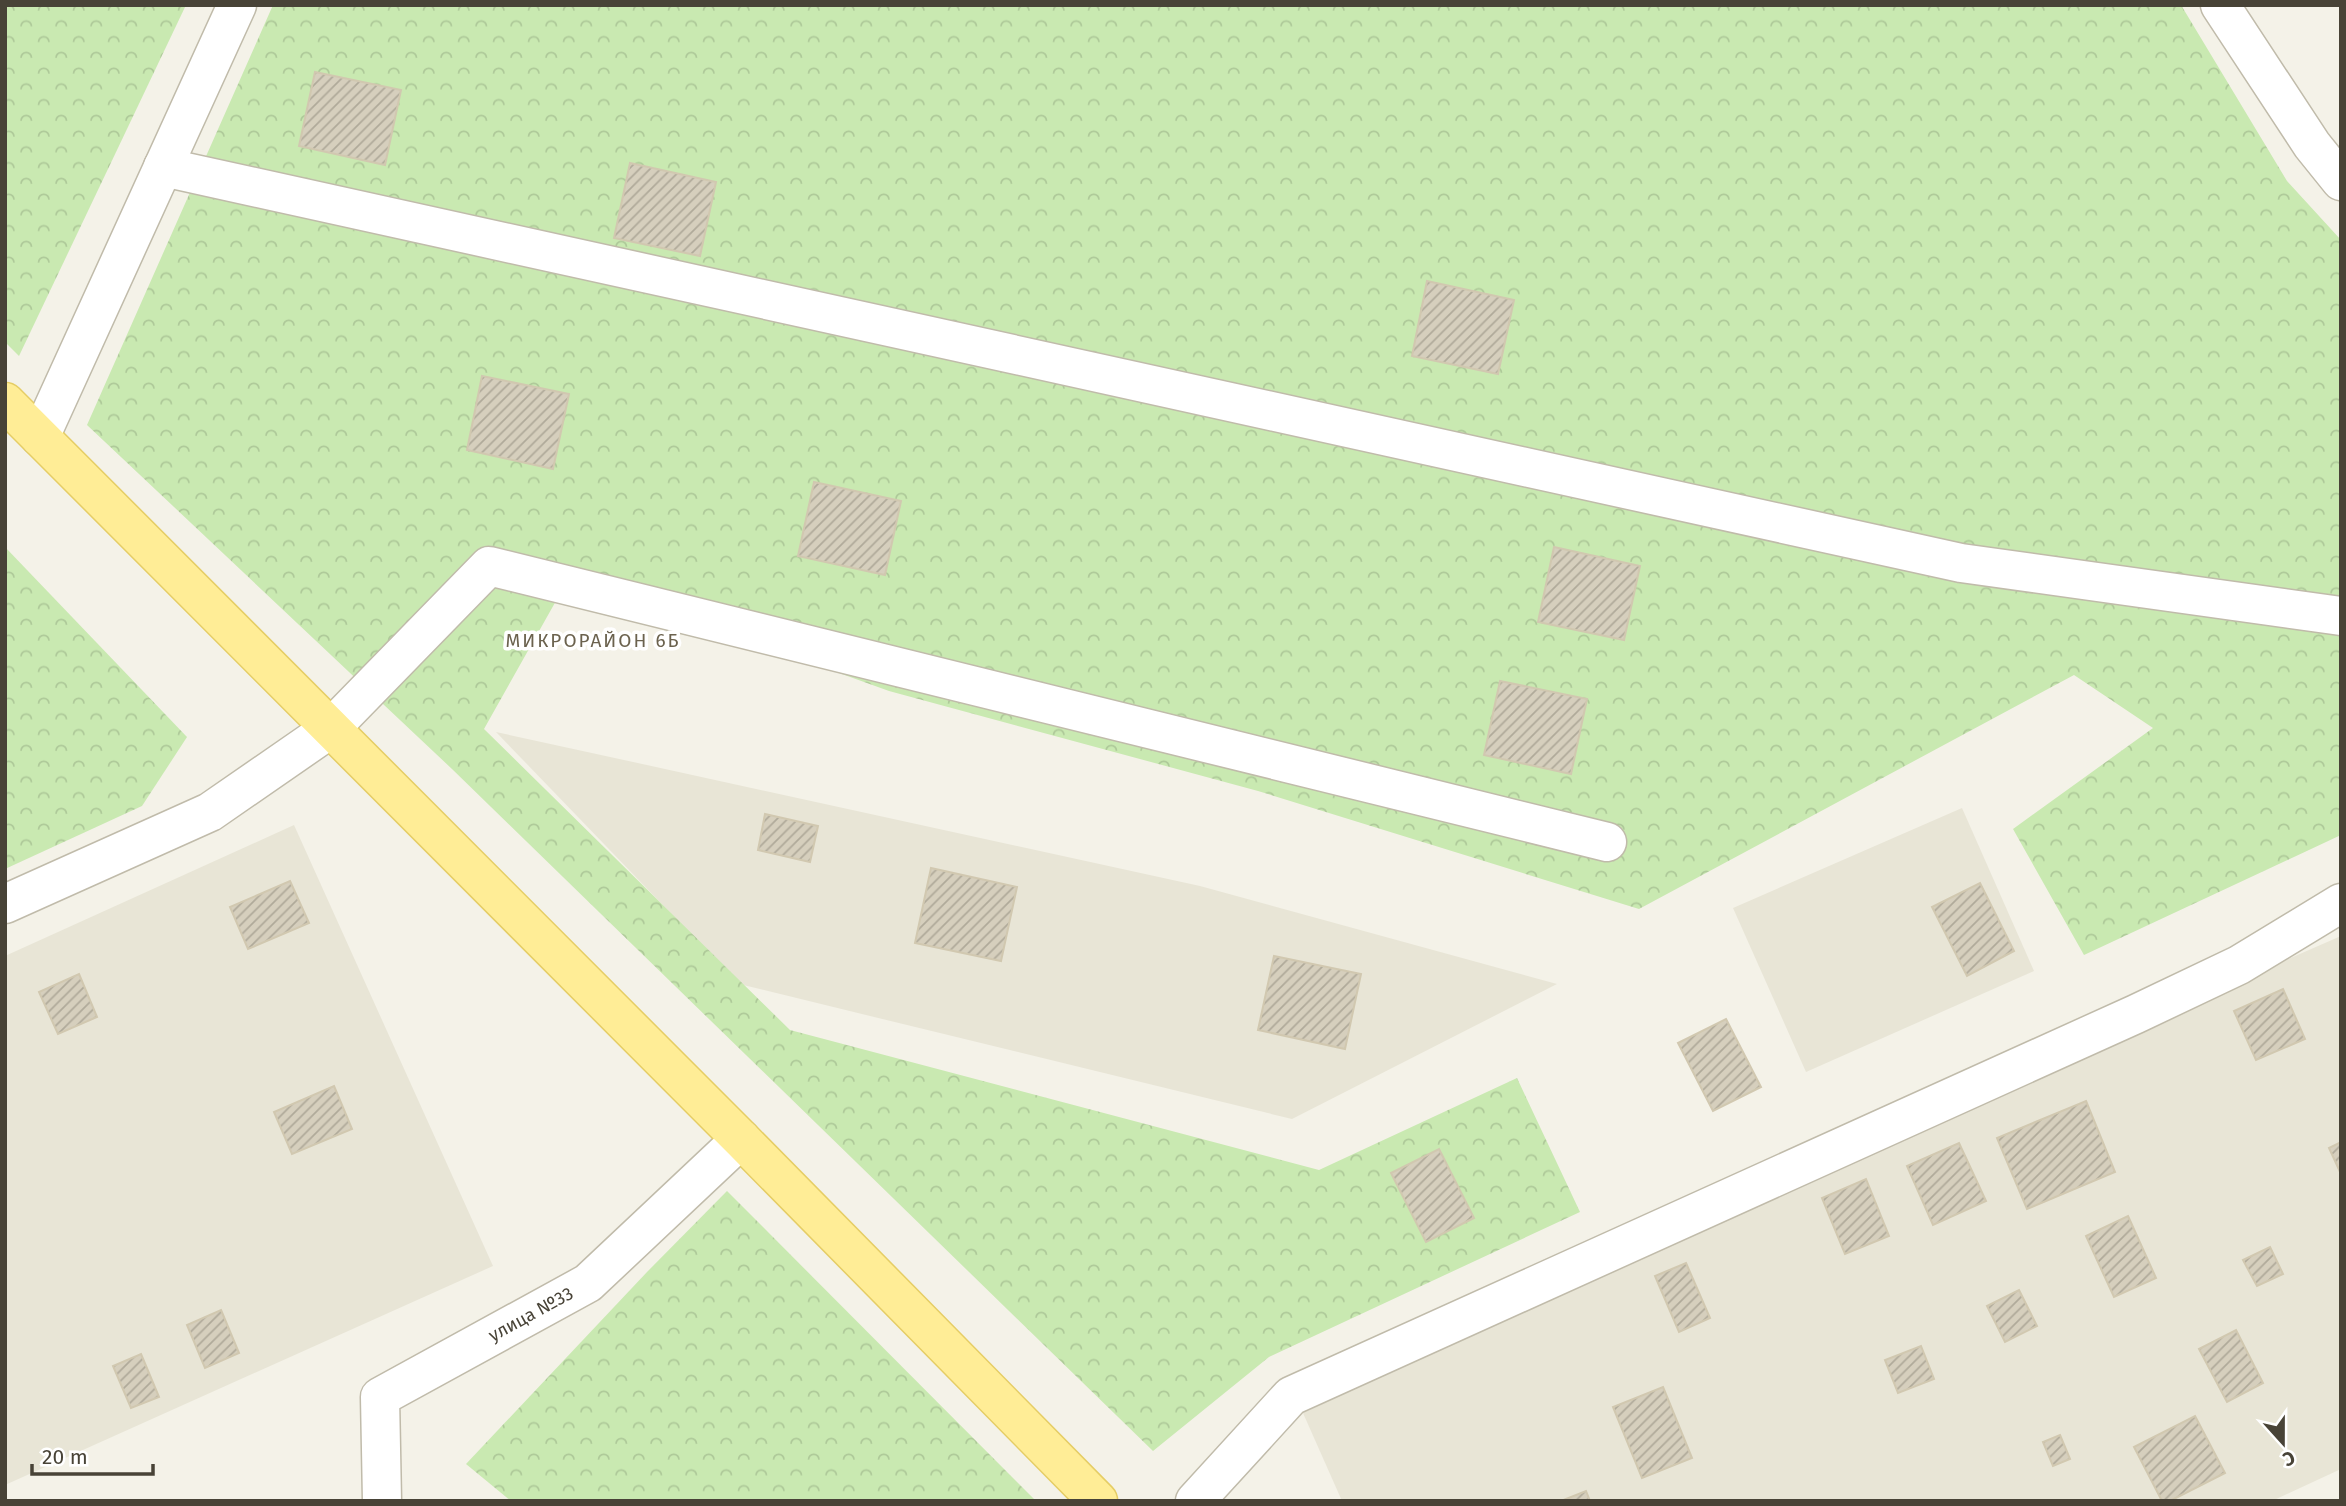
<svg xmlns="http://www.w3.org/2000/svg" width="2346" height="1506" viewBox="0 0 2346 1506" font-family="'Fira Sans',sans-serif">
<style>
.residential{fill:#e8e5d6}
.forest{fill:url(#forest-crowns)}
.building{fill:url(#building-hatch);stroke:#d1c8b0;stroke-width:2}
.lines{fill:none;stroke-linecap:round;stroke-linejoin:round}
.minor-casing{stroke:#c0bbaa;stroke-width:41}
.major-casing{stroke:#e5cd65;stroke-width:41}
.minor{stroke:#fff;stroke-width:38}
.major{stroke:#ffed96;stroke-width:38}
.labels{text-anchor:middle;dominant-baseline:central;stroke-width:7;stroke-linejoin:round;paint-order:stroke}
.street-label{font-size:18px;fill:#484337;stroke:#fff}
.neighbourhood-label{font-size:19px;letter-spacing:2px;fill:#6b624e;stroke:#fff}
</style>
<defs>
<pattern id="forest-crowns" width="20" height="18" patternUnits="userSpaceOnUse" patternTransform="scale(1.75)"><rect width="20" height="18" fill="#c9e9b1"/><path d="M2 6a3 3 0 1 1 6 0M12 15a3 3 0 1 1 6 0" fill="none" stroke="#aec999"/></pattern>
<pattern id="building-hatch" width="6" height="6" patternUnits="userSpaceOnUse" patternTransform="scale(1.75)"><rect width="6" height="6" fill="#d6cfbd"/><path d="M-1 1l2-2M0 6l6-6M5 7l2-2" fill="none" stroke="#b0aa9a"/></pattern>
</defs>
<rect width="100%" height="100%" fill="#f4f2e8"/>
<g class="residential">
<path d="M496,732l704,154 357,98 -265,135 -553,-135z"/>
<path d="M1962,808l72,163 -228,101 -73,-164z"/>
<path d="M294,825l199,441 -488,219v-529z"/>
<path d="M2341,936v533l-69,32h-930l-39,-88 481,-226 339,-156z"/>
</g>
<g class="forest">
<path d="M5,5h181l-167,351 -14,-14z"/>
<path d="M273,5h1908l106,176 54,59v595l-257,120 -71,-126 140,-101 -79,-53 -435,234 -381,-118 -369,-100 -319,-115 -86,153 306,301 529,140 198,-92 63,134 -311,145 -116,94 -701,-682 -365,-344z"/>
<path d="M5,547l182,190 -45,69 -137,63z"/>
<path d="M727,1191l309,310h-525l-45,-37 181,-192z"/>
</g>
<g class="building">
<path d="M315,72l86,18 -16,75 -86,-19z"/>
<path d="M630,163l86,19 -16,74 -86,-18z"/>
<path d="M1427,281l87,19 -16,74 -86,-18z"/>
<path d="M482,376l87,18 -16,75 -86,-19z"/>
<path d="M814,482l87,19 -16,74 -87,-19z"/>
<path d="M1554,547l86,19 -16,74 -86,-18z"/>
<path d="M1500,681l87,18 -16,75 -87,-19z"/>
<path d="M765,814l53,12 -8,36 -52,-12z"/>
<path d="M931,868l86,19 -16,74 -86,-18z"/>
<path d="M290,881l19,42 -61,26 -18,-42z"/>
<path d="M1980,883l34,68 -47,25 -35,-69z"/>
<path d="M1274,956l87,18 -16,75 -87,-19z"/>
<path d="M79,974l18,43 -39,17 -19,-42z"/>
<path d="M2283,989l22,50 -49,21 -22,-49z"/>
<path d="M1726,1019l35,68 -48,24 -35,-68z"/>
<path d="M334,1086l18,43 -60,25 -18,-42z"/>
<path d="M2086,1101l29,71 -88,37 -30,-71z"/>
<path d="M2341,1142v32l-12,-26z"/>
<path d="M1959,1143l27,58 -53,24 -26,-59z"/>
<path d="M1439,1149l35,69 -48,24 -35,-69z"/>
<path d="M1866,1179l23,57 -44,18 -23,-56z"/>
<path d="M2128,1216l28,62 -42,19 -28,-61z"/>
<path d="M2270,1247l13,27 -26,12 -14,-26z"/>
<path d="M1686,1263l24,55 -31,14 -24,-56z"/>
<path d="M2019,1290l18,36 -32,16 -18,-36z"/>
<path d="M221,1310l18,43 -34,15 -18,-43z"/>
<path d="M2236,1330l27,53 -36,19 -28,-53z"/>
<path d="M1921,1346l13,33 -36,14 -13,-33z"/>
<path d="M141,1354l18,43 -28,11 -18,-42z"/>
<path d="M1663,1387l29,71 -50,20 -29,-71z"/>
<path d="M2195,1416l30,57 -55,28h-8l-28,-54z"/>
<path d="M2060,1435l10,24 -17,7 -10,-24z"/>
<path d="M1586,1491l4,10h-29z"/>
</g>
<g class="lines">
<defs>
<g id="minor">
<path d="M2220,5l92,140 29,36"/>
<path d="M163,167l1798,396 380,53"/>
<path d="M40,437l197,-432"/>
<path d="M5,904l205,-92 120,-83 159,-163 1118,276"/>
<path id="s1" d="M382,1501l-2,-104 208,-114 153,-144"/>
<path d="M1195,1501l96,-105 845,-382 103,-49 102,-62"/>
</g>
<path id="major" d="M5,402l736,737 357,362"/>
</defs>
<use href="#minor" class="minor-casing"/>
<use href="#major" class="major-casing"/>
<use href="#minor" class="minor"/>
<use href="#major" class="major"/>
</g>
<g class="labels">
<g class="street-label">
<text stroke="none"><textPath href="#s1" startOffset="276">улица №33</textPath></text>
</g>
<g class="neighbourhood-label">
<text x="593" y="640">МИКРОРАЙОН 6Б</text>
</g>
</g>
<rect width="2346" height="1506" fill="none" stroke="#484337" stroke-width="14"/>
<g transform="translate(2283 1443) rotate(159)" stroke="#ffffff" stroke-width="5" paint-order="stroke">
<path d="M0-5L12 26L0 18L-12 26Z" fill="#484337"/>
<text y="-10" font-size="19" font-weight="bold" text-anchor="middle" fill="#484337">С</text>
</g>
<path d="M32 1464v10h121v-10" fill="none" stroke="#484337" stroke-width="3.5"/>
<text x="42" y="1464" font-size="21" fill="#484337" stroke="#ffffff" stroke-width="5" paint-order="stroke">20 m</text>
</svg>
